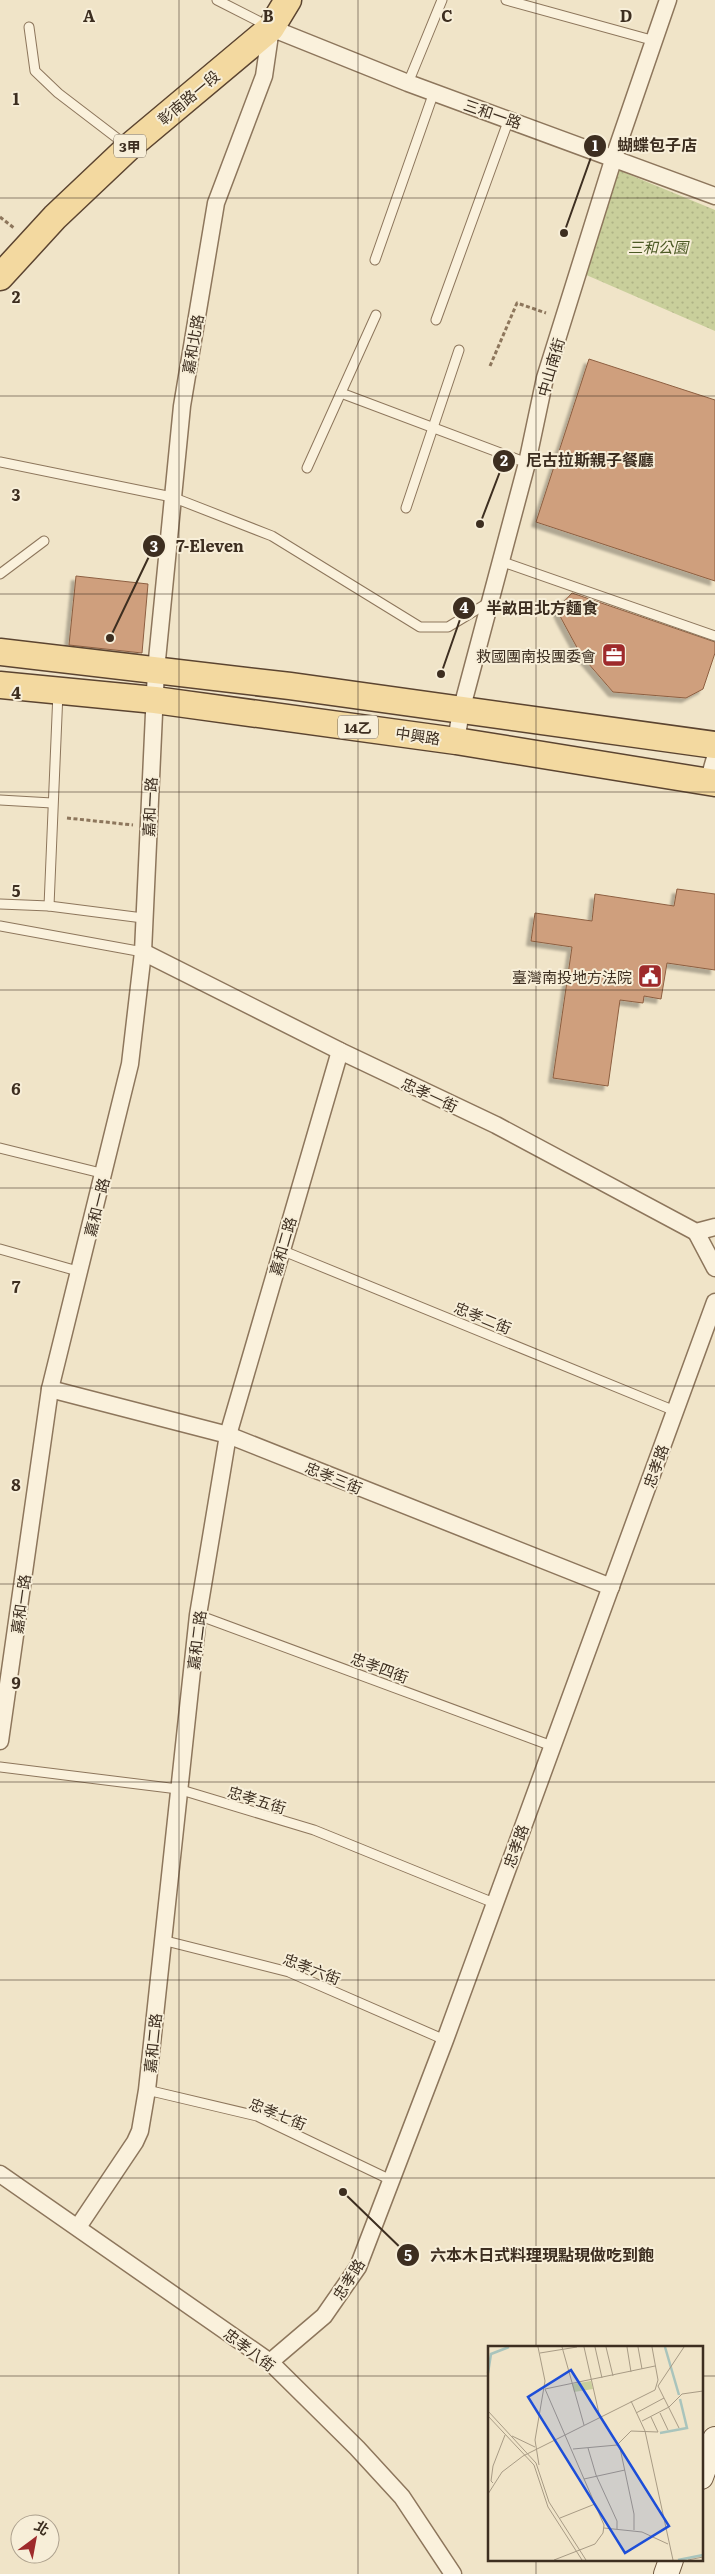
<svg xmlns="http://www.w3.org/2000/svg" width="715" height="2574" viewBox="0 0 715 2574" font-family="Literata,'Noto Sans TC',serif">
<style>
.grass{fill:url(#grass-dots)}
.building{fill:#cf9f7d;stroke:#8d5f41;filter:url(#shadow)}
.lines{fill:none;stroke-linecap:round;stroke-linejoin:round}
.lane-casing{stroke:#8d765c;stroke-width:11}
.street-casing{stroke:#8d765c;stroke-width:19}
.secondary-casing{stroke:#6f573f;stroke-width:26}
.primary-casing{stroke:#5b4430;stroke-width:29}
.path{stroke:#8d765c;stroke-width:3;stroke-dasharray:4 2.5;stroke-linecap:butt}
.lane{stroke:#faf1dc;stroke-width:9}
.street{stroke:#faf1dc;stroke-width:16}
.secondary{stroke:#faf1dc;stroke-width:24}
.primary{stroke:#f3d9a0;stroke-width:26}
.grid{fill:none;stroke:#3d2e20;stroke-width:1;stroke-opacity:0.55}
.labels{text-anchor:middle;dominant-baseline:central;stroke-width:4;stroke-linejoin:round;paint-order:stroke}
.shield{fill:#f7eed8;stroke:#756857;stroke-width:1}
.shield-label{font-size:14px;font-weight:bold;fill:#3d2e20}
.street-label{font-size:15px;fill:#3d2e20;stroke:#f7eed8}
.park-label{font-size:15px;font-style:italic;fill:#4d5a26;stroke:#f7eed8}
.poi-label{font-size:15px;fill:#3d2e20;stroke:#f7eed8;text-anchor:end}
.inset-river{fill:none;stroke:#a9c4bc;stroke-width:2.5}
.inset-road{fill:none;stroke:#a89b85;stroke-width:1}
.view{fill:#1d4ed8;fill-opacity:0.15;stroke:#1d4ed8;stroke-width:2.5}
.inset-edge{fill:none;stroke:#3d2e20;stroke-width:2.5}
.grid-label{font-size:16px;text-anchor:middle;font-weight:bold;fill:#3d2e20;stroke:#f7eed8;stroke-width:4;stroke-linejoin:round;paint-order:stroke}
.leader{fill:none;stroke:#3d2e20;stroke-width:2}
.callout-dot{fill:#3d2e20;stroke:#f7eed8;stroke-width:2}
.mark-label{font-size:15px;text-anchor:middle;font-weight:bold;fill:#fff}
.callout-label{font-size:16px;text-anchor:middle;font-weight:bold;fill:#3d2e20;stroke:#f7eed8;stroke-width:4;stroke-linejoin:round;paint-order:stroke}
</style>
<defs>
<pattern id="grass-dots" width="8" height="8" patternUnits="userSpaceOnUse" patternTransform="scale(1.25)"><rect width="8" height="8" fill="#c9cf9b"/><path d="M2 2h.1M6 6h.1" fill="none" stroke="#aeb285" stroke-width="1.8" stroke-linecap="round"/></pattern>
<filter id="shadow"><feDropShadow dx="-4.5" dy="4.5" stdDeviation="1" flood-color="#0004"/></filter>
</defs>
<rect width="100%" height="100%" fill="#f0e4c8"/>
<path class="grass" d="M618,170l97,40v121l-131,-57z"/>
<g class="building">
<path d="M589,359l126,41v181l-179,-59z"/>
<path d="M76,576l72,8 -6,69 -73,-8z"/>
<path d="M572,593l143,49v11l-12,36 -17,9 -73,-6 -32,-37 -20,-37 -4,-9z"/>
<path d="M677,889l38,5v76l-48,-7 -6,36 -17,-3 -1,7 -23,-3 -12,86 -55,-8 19,-131 -41,-6 4,-28 57,8 3,-27 79,12z"/>
</g>
<g class="lines">
<defs>
<g id="lane">
<path d="M217,0l51,26"/>
<path d="M506,0l149,41"/>
<path d="M29,27l6,44 23,22 68,52"/>
<path d="M408,83l34,-83"/>
<path d="M375,260l59,-168"/>
<path d="M436,320l73,-201"/>
<path d="M341,393l186,70"/>
<path d="M0,462l172,35 100,39 148,91h28l43,-26"/>
<path d="M307,468l69,-153"/>
<path d="M406,508l53,-158"/>
<path d="M500,561l215,75"/>
<path d="M0,574l44,-33"/>
<path d="M0,800l52,3"/>
<path d="M0,904l49,2 94,12"/>
<path d="M49,906l9,-214"/>
<path d="M0,926l143,26"/>
<path d="M0,1148l105,26"/>
<path d="M0,1249l81,23"/>
<path d="M281,1250l394,161"/>
<path d="M198,1615l354,131"/>
<path d="M0,1767l178,22 136,41 180,73"/>
<path d="M162,1940l127,32 156,68"/>
<path d="M147,2090l110,26 136,65"/>
</g>
<g id="street">
<path d="M456,741l5,-30 66,-248 18,-85 69,-221 54,-157"/>
<path d="M708,782l7,-24"/>
<path d="M143,952l197,99 156,74 200,107 19,-5"/>
<path d="M696,1232l19,36"/>
<path d="M50,1389l178,46 383,152"/>
<path d="M0,1741l50,-352 80,-325 13,-112 13,-282 26,-264 34,-203 48,-127 7,-48 137,55 307,113"/>
<path d="M0,2174l270,188 87,86 45,49 51,77"/>
<path d="M78,2227l57,-85 5,-11 7,-41 51,-475 30,-180 112,-384"/>
<path d="M270,2362l54,-46 34,-49 87,-227 270,-738"/>
</g>
<g id="secondary">
<path d="M701,2477l14,-38"/>
<path d="M666,2574l5,-14"/>
</g>
<g id="primary">
<path d="M0,277l55,-60 74,-70 142,-119 17,-28"/>
<path d="M0,652l290,34 425,59"/>
<path d="M0,685l155,15 301,41 259,42"/>
</g>
</defs>
<use href="#lane" class="lane-casing"/>
<use href="#street" class="street-casing"/>
<use href="#secondary" class="secondary-casing"/>
<use href="#primary" class="primary-casing"/>
<g class="path">
<path d="M0,217l14,11"/>
<path d="M490,366l27,-63 29,10"/>
<path d="M67,818l66,7"/>
</g>
<use href="#lane" class="lane"/>
<use href="#street" class="street"/>
<use href="#secondary" class="secondary"/>
<use href="#primary" class="primary"/>
</g>
<path class="grid" d="M179,0v2574M358,0v2574M536,0v2348M0,198h715M0,396h715M0,594h715M0,792h715M0,990h715M0,1188h715M0,1386h715M0,1584h715M0,1782h715M0,1980h715M0,2178h715M0,2376h489M701,2376h14M536,2560v14"/>
<defs>
<symbol id="office-square" viewBox="-11 -11 22 22"><rect x="-9" y="-9" width="18" height="18" rx="4" fill="#9e2a2b" stroke="#f7eed8"/><path d="M-6-3h4V-5.5h4V-3h4V5H-6ZM-1-4.5V-3h2v-1.5ZM-6 0V1H6V0Z" fill="#fff"/></symbol>
<symbol id="civic-square" viewBox="-11 -11 22 22"><rect x="-9" y="-9" width="18" height="18" rx="4" fill="#9e2a2b" stroke="#f7eed8"/><path d="M-.6-6.5H3V-4.5H.6V-3L4-1V1h2V6H-6V1h2V-1L-.6-3ZM-1.2 2.5V6h2.4V2.5Z" fill="#fff"/></symbol>
</defs>
<g fill-rule="evenodd">
<use href="#office-square" x="600" y="641" width="28" height="28"/>
<use href="#civic-square" x="636" y="962" width="28" height="28"/>
</g>
<g class="labels">
<g class="shield">
<rect x="114" y="134.5" width="32" height="23" rx="4"/>
<rect x="338" y="715.5" width="40" height="23" rx="4"/>
</g>
<g class="shield-label">
<text x="130" y="146">3甲</text>
<text x="358" y="727">14乙</text>
</g>
<g class="street-label">
<text transform="translate(188 97) rotate(-40)">彰南路一段</text>
<text transform="translate(493 113) rotate(19)">三和一路</text>
<text transform="translate(192 344) rotate(-80)">嘉和北路</text>
<text transform="translate(550 367) rotate(-74)">中山南街</text>
<text transform="translate(418 735) rotate(8)">中興路</text>
<text transform="translate(149 807) rotate(-87)">嘉和一路</text>
<text transform="translate(430 1094) rotate(25)">忠孝一街</text>
<text transform="translate(96 1207) rotate(-76)">嘉和一路</text>
<text transform="translate(282 1246) rotate(-74)">嘉和二路</text>
<text transform="translate(483 1317) rotate(22)">忠孝二街</text>
<text transform="translate(655 1466) rotate(-70)">忠孝路</text>
<text transform="translate(334 1477) rotate(22)">忠孝三街</text>
<text transform="translate(20 1604) rotate(-82)">嘉和一路</text>
<text transform="translate(196 1640) rotate(-83)">嘉和二路</text>
<text transform="translate(380 1667) rotate(20)">忠孝四街</text>
<text transform="translate(257 1799) rotate(17)">忠孝五街</text>
<text transform="translate(515 1846) rotate(-70)">忠孝路</text>
<text transform="translate(312 1968) rotate(21)">忠孝六街</text>
<text transform="translate(152 2043) rotate(-84)">嘉和二路</text>
<text transform="translate(278 2113) rotate(22)">忠孝七街</text>
<text transform="translate(348 2279) rotate(-58)">忠孝路</text>
<text transform="translate(250 2349) rotate(37)">忠孝八街</text>
</g>
<g class="park-label">
<text x="658" y="246">三和公園</text>
</g>
<g class="poi-label">
<text x="596" y="655">救國團南投團委會</text>
<text x="632" y="976">臺灣南投地方法院</text>
</g>
</g>
<g transform="translate(488 2346)">
<rect width="215" height="215" fill="#f0e4c8"/>
<path d="M103,35l2,8 -19,3 -2,-8z" fill="#c9cf9b"/>
<path class="inset-river" d="M177,1l14,48M0,27l3,-19 18,-7M172,87l27,-5 -7,-29M190,214l25,-5"/>
<path class="inset-road" d="M50,1l7,34 -10,59 4,25M74,1l22,78M96,1l16,71M107,1l7,31M118,1l7,29M139,1l4,25M150,1l4,22M52,7l37,-6M143,55l14,30 28,129M0,65l48,52 13,39 37,58M148,67l28,-15M172,67l8,17M0,70l46,49 14,42 34,53M154,75l27,-14 13,-13 21,-3M191,82l-21,-42 26,-39M24,90l23,11M129,99l3,3 14,66v16M100,102l8,27 21,46v8M85,103l44,-4 14,-14 27,1 -7,-15M96,133l41,-9M5,137l-2,-2 2,-15 12,-31M0,148l14,-22 21,-16 132,-66 3,-10 -6,-33M72,172l35,-14M116,182l38,4 26,12M66,214l41,-16 8,-11 1,-8 -59,-136 110,-23M200,214l15,-3"/>
<path class="view" d="M83,24l98,156 -44,27 -97,-156z"/>
<rect width="215" height="215" class="inset-edge"/>
</g>
<g class="grid-label">
<text x="89" y="22">A</text>
<text x="268" y="22">B</text>
<text x="447" y="22">C</text>
<text x="626" y="22">D</text>
<text x="16" y="105">1</text>
<text x="16" y="303">2</text>
<text x="16" y="501">3</text>
<text x="16" y="699">4</text>
<text x="16" y="897">5</text>
<text x="16" y="1095">6</text>
<text x="16" y="1293">7</text>
<text x="16" y="1491">8</text>
<text x="16" y="1689">9</text>
</g>
<path class="leader" d="M564 233L595 146M480 524L504 461M110 638L154 546M441 674L464 608M343 2192L408 2255"/>
<g class="callout-dot">
<circle cx="564" cy="233" r="5"/>
<circle cx="480" cy="524" r="5"/>
<circle cx="110" cy="638" r="5"/>
<circle cx="441" cy="674" r="5"/>
<circle cx="343" cy="2192" r="5"/>
<circle cx="595" cy="146" r="12"/>
<circle cx="504" cy="461" r="12"/>
<circle cx="154" cy="546" r="12"/>
<circle cx="464" cy="608" r="12"/>
<circle cx="408" cy="2255" r="12"/>
</g>
<g class="mark-label">
<text x="595" y="151">1</text>
<text x="504" y="466">2</text>
<text x="154" y="552">3</text>
<text x="464" y="613">4</text>
<text x="408" y="2261">5</text>
</g>
<g class="callout-label">
<text x="657" y="151">蝴蝶包子店</text>
<text x="590" y="466">尼古拉斯親子餐廳</text>
<text x="210" y="552">7-Eleven</text>
<text x="542" y="614">半畝田北方麵食</text>
<text x="542" y="2261">六本木日式料理現點現做吃到飽</text>
</g>
<g transform="translate(35 2539) rotate(32)"><circle r="24" fill="#f7eed8" stroke="#ada18e"/>
<path d="M0-4L9 19L0 12L-9 19Z" fill="#9e2a2b"/>
<text y="-8" font-size="14" font-weight="bold" text-anchor="middle" fill="#3d2e20">北</text>
</g>
</svg>
